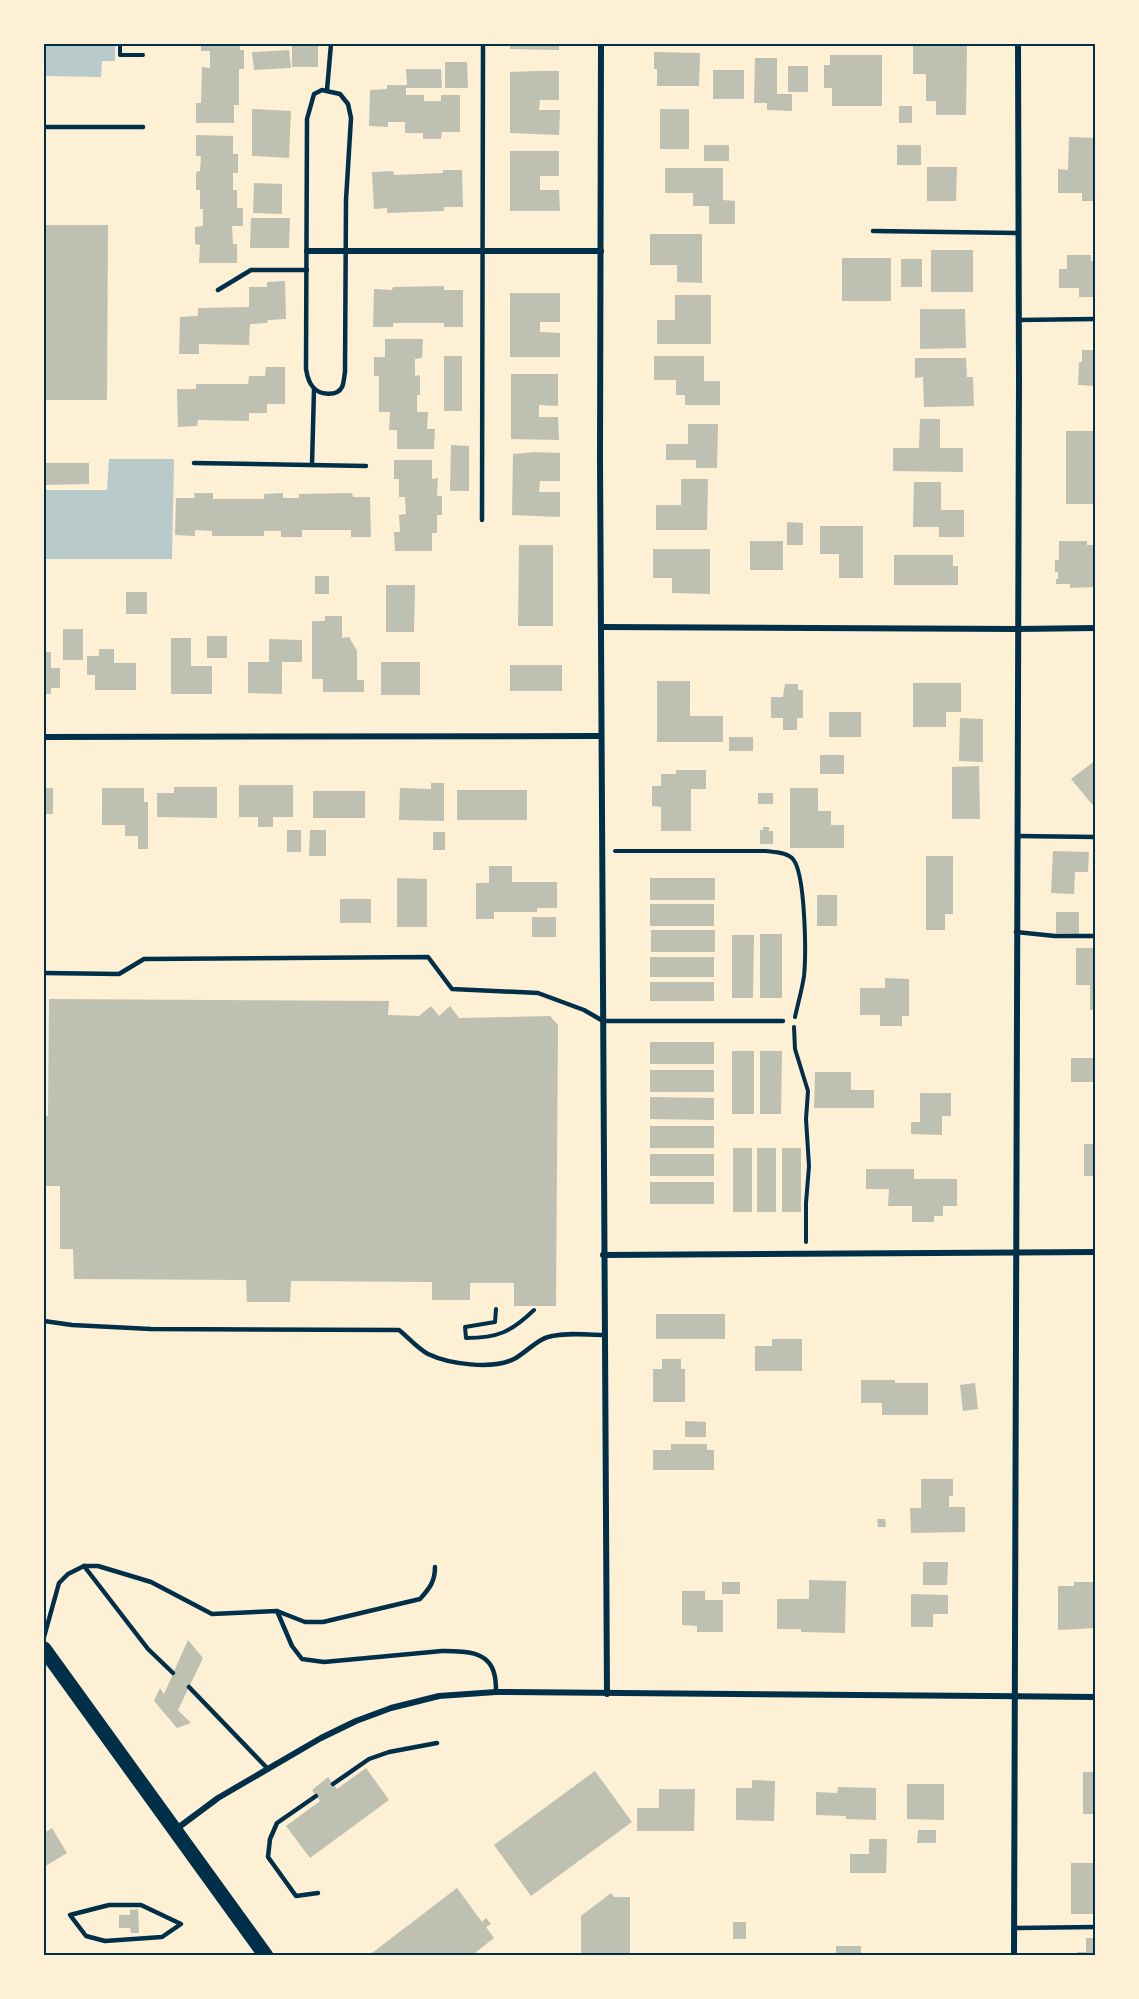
<svg xmlns="http://www.w3.org/2000/svg" width="1139" height="1999" viewBox="0 0 1139 1999" font-family="Ubuntu,sans-serif">
<style>
.green{fill:#b9caca}
.building{fill:#bec0b2}
.lines{fill:none;stroke-linecap:round;stroke-linejoin:round}
.path{stroke:#003049;stroke-width:4}
.service{stroke:#003049;stroke-width:4.5}
.minor{stroke:#003049;stroke-width:6}
.trunk{stroke:#003049;stroke-width:15}
.neatline{fill:none;stroke:#003049;stroke-width:2}
</style>
<rect width="100%" height="100%" fill="#fdf0d5"/>
<g class="green">
<path d="M44,44h71v17h-13l-1,16 -57,-1z"/>
<path d="M109,459h65l-2,100h-128v-69h63z"/>
</g>
<g class="building">
<path d="M201,44h39v6h4v19h-5v36h-5v18h-38v-20h5l1,-36 8,1v-17h-9z"/>
<rect x="292" y="44" width="26" height="23"/>
<path d="M510,44h49v6l-49,-1z"/>
<path d="M913,44h54l-1,71h-30v-14h-10v-27h-13z"/>
<path d="M289,50l2,18 -37,2 -2,-18z"/>
<path d="M654,52l46,1 -1,33h-42v-17h-3z"/>
<path d="M830,55h52v51h-50v-18h-8v-23h6z"/>
<path d="M755,58h22v36h15v17l-25,-1v-7h-13z"/>
<path d="M445,62h22l1,26h-23z"/>
<rect x="788" y="66" width="20" height="26"/>
<path d="M406,69h35l1,19h-36v7h18v6h17v-6h19v37h-18l-1,7h-18v-6h-18v-11h-17v5l-19,-1 1,-36 17,-1v-4h20z"/>
<rect x="713" y="70" width="31" height="29"/>
<path d="M537,71h22v29h-19l-1,10h21l-1,25 -49,-2v-61z"/>
<rect x="899" y="106" width="13" height="17"/>
<path d="M252,109l39,2 -2,47 -37,-2z"/>
<rect x="660" y="109" width="29" height="40"/>
<path d="M196,135l37,1v18h5v19h-5v17h4v18h6v18h-11l1,18h4v19h-38l1,-18 -5,-1v-17l8,-1v-17h-3v-19h-4v-18l4,-1 1,-15h-5z"/>
<path d="M1069,137l27,1v63h-14v-8h-24v-24l10,1z"/>
<rect x="704" y="145" width="25" height="16"/>
<rect x="897" y="145" width="24" height="20"/>
<path d="M510,151h49v25h-19v14h19l1,21h-50z"/>
<path d="M927,167h30l-1,34h-29z"/>
<path d="M665,168h58v32l12,1v23h-26v-18h-16v-13h-28z"/>
<path d="M443,170h19l1,37h-19v4l-57,2v-5l-13,1 -2,-37 21,-1 1,4 49,-2z"/>
<path d="M254,183l28,1v30l-29,-1z"/>
<path d="M251,218h39l-1,30h-39z"/>
<path d="M44,225h64l-1,175h-63z"/>
<path d="M650,234h52v49l-25,-1v-17h-27z"/>
<rect x="931" y="250" width="42" height="42"/>
<path d="M1067,255h24v6h5v36h-17v-9h-20v-19h8z"/>
<rect x="842" y="258" width="49" height="43"/>
<rect x="901" y="259" width="21" height="28"/>
<path d="M285,281l1,38 -18,1 -1,3 -17,1 -1,21 -50,-1v10h-20l1,-37 18,-1v-8l51,-1v-20h18v-5z"/>
<path d="M444,286v4h19v37h-19v-4h-51v4h-20l1,-38 18,1 1,-3z"/>
<path d="M510,293h50v29h-20v10l20,1v24h-50z"/>
<path d="M675,295h36v49h-54v-24h18z"/>
<path d="M920,309h45l1,39 -46,1z"/>
<path d="M385,339h38l-1,19 -7,1v17l5,-1v20h-3v17h11l-1,17h8l-1,20h-37v-19h-8l1,-18h-11v-36h-5v-19h11z"/>
<path d="M1082,350h14v36l-18,-1 1,-23h3z"/>
<rect x="444" y="356" width="18" height="55"/>
<path d="M654,356h50v25h16v24h-35v-10h-9v-15h-22z"/>
<path d="M915,358h51l1,19h6l1,29 -50,1 -1,-30 -8,1z"/>
<path d="M266,367h19v37h-18v9h-18v8l-51,-1 -1,6 -19,1 -1,-38h19v-5h52l1,-8h16z"/>
<path d="M511,374h47v32l-19,-1v12h19l1,23 -48,-1z"/>
<path d="M920,419h20v29h23v24l-70,-1v-23h26z"/>
<path d="M688,424h30l-1,44h-21v-8h-30v-16h22z"/>
<path d="M1066,431h28l-1,73h-27z"/>
<path d="M451,445l18,1v45h-19z"/>
<path d="M534,452l26,1v28h-20l-1,11h21v25l-48,-2 1,-61z"/>
<path d="M394,460h38v19l6,-1 -1,18h5v19h-5v18h-5v18h-37l-1,-19h6l-1,-17 7,-1 -1,-17h-6v-18h-5z"/>
<path d="M44,463h45v21l-45,1z"/>
<path d="M681,479h27l-1,51h-51v-25h25z"/>
<path d="M914,482h27v28h23v27h-25v-10h-26z"/>
<path d="M194,493h19v6h51v-5l19,-1v5h16v-4l53,-1 1,4h17l1,40h-20v-7h-49v7h-21v-6h-17v5h-52v-5l-17,-1v6l-20,-1 1,-37h19z"/>
<path d="M787,522l16,1v22h-16z"/>
<path d="M820,526h43v52h-24v-24h-19z"/>
<rect x="750" y="541" width="33" height="29"/>
<path d="M1059,541h28v4h9v42l-26,1v-4h-14v-5h2v-7h-3v-12h4z"/>
<path d="M519,545h34v81h-35z"/>
<path d="M653,549h57v45l-38,-1v-15h-19z"/>
<path d="M894,555h59v11h5v19h-64z"/>
<rect x="315" y="576" width="14" height="18"/>
<path d="M386,585h29l-1,47h-28z"/>
<rect x="126" y="592" width="21" height="22"/>
<path d="M325,616h17v22l7,-1 8,14v29h7v12h-41v-13h-11v-58h13z"/>
<rect x="63" y="629" width="20" height="31"/>
<rect x="207" y="636" width="20" height="22"/>
<path d="M171,638h20v28h21v28h-41z"/>
<path d="M269,639l33,1v22h-20v32l-34,-1v-31h21z"/>
<path d="M99,649h15v14h22v27h-41v-15h-8v-19h12z"/>
<path d="M44,652h7v16h9v20h-9v6h-7z"/>
<rect x="381" y="662" width="39" height="33"/>
<rect x="510" y="665" width="52" height="26"/>
<path d="M657,681h33v35h33v26h-66z"/>
<path d="M913,683h48v29h-15v15h-33z"/>
<path d="M785,684h13v6h5v28h-6v12h-14v-12h-12v-21h12z"/>
<rect x="829" y="712" width="32" height="25"/>
<path d="M960,718l23,1v43l-24,-1z"/>
<rect x="729" y="737" width="24" height="14"/>
<rect x="820" y="755" width="24" height="19"/>
<path d="M1096,760v49l-25,-30z"/>
<path d="M979,766l1,53h-28v-52z"/>
<path d="M676,770h30v19h-15v42h-30v-24l-9,-1v-20h9v-12h15z"/>
<path d="M431,783h13v38l-45,-1 1,-32 31,1z"/>
<path d="M239,785h54v32h-20v10h-15v-10h-19z"/>
<path d="M174,787h43v31l-60,-1v-24h17z"/>
<rect x="44" y="788" width="9" height="26"/>
<path d="M102,788h42v14h4v47h-10v-13h-13v-11h-23z"/>
<path d="M790,788h28v23h13v14h13v23h-54z"/>
<rect x="457" y="790" width="70" height="30"/>
<rect x="313" y="791" width="52" height="27"/>
<rect x="758" y="793" width="15" height="11"/>
<path d="M763,827h6v4h4v13h-13v-14h3z"/>
<rect x="287" y="830" width="14" height="22"/>
<path d="M310,830h16v26h-17z"/>
<rect x="433" y="832" width="12" height="18"/>
<path d="M1053,851l36,1 -1,20h-13l-1,22 -23,-1z"/>
<path d="M926,856h27v58h-8v16h-19z"/>
<path d="M489,866h23v16h45v26h-20v4h-43v7h-18v-36h13z"/>
<path d="M397,878l30,1v48h-30z"/>
<rect x="650" y="878" width="65" height="22"/>
<rect x="817" y="895" width="20" height="31"/>
<rect x="340" y="899" width="31" height="24"/>
<rect x="650" y="904" width="64" height="22"/>
<path d="M1056,912h23v22l-23,-1z"/>
<rect x="532" y="917" width="24" height="20"/>
<rect x="651" y="930" width="64" height="22"/>
<rect x="760" y="934" width="22" height="64"/>
<path d="M732,935h22l-1,63h-21z"/>
<path d="M1076,948h20v62h-6v-25h-14z"/>
<rect x="650" y="957" width="64" height="20"/>
<path d="M885,978l24,1v37h-7v10h-22v-11h-20v-27h25z"/>
<rect x="650" y="982" width="64" height="19"/>
<path d="M49,999l340,2 -1,14 31,1 12,-10 8,10 11,-10 9,12 91,-2 8,9 -2,281h-42v-23h-44v17h-38v-18l-141,-1 -1,21h-43l-1,-22 -172,-1 -1,-30h-13v-63h-16v-70h4z"/>
<rect x="650" y="1042" width="64" height="22"/>
<rect x="732" y="1051" width="22" height="63"/>
<path d="M760,1051h22l-1,63h-21z"/>
<rect x="1071" y="1058" width="25" height="24"/>
<rect x="650" y="1070" width="64" height="22"/>
<path d="M815,1072h36v18h23v18h-60z"/>
<path d="M920,1093h31v23h-9v19l-31,-1v-12h9z"/>
<path d="M650,1097l64,1v22l-64,-1z"/>
<rect x="650" y="1126" width="64" height="22"/>
<rect x="1084" y="1144" width="12" height="32"/>
<rect x="733" y="1148" width="19" height="64"/>
<rect x="757" y="1148" width="19" height="64"/>
<rect x="782" y="1148" width="19" height="64"/>
<rect x="650" y="1154" width="64" height="22"/>
<path d="M866,1169h48v10h43v27h-14v10h-9v6h-22v-16h-24l1,-17h-23z"/>
<rect x="650" y="1182" width="64" height="22"/>
<rect x="656" y="1314" width="69" height="25"/>
<path d="M772,1339h30v32h-47v-25h17z"/>
<path d="M662,1359h19v10h4v33h-32v-33h9z"/>
<path d="M861,1380h34v3h33v32h-46v-12h-21z"/>
<path d="M975,1383l3,26 -15,2 -3,-26z"/>
<path d="M685,1421l21,1v15h-21z"/>
<path d="M671,1444h36v6h7v20h-61v-20h18z"/>
<path d="M921,1479h32v17h-4v11h16v25l-54,1 -1,-25h11z"/>
<path d="M877,1519h8l1,8h-8z"/>
<path d="M923,1562h25l-1,23h-24z"/>
<path d="M809,1580l37,1 -1,52 -44,-1v-3h-24v-30h32z"/>
<rect x="722" y="1582" width="18" height="12"/>
<path d="M1074,1582h22v46l-38,2v-44h16z"/>
<path d="M682,1591h23v9h18v32h-26v-6l-15,-1z"/>
<path d="M911,1594l37,1v19h-15v13h-22z"/>
<path d="M188,1640l15,18 -25,52 13,13 -14,5 -23,-27 6,-13 4,6z"/>
<path d="M366,1768l23,32 -79,58 -24,-32 34,-25 -8,-11 16,-13 9,12z"/>
<path d="M595,1771l37,51 -101,74 -37,-51z"/>
<rect x="1083" y="1772" width="13" height="42"/>
<path d="M752,1780l23,1 -1,40 -38,-1v-32h16z"/>
<path d="M907,1784h37v36l-37,-1z"/>
<path d="M838,1787l38,1v32l-30,-1v-3l-30,-1v-23l21,1z"/>
<path d="M659,1789h36l-1,42h-57v-23h22z"/>
<path d="M52,1828l15,25 -23,14v-34z"/>
<path d="M918,1830h18v13h-19z"/>
<path d="M869,1839h18l-1,34h-36v-19h19z"/>
<rect x="1071" y="1863" width="25" height="51"/>
<path d="M457,1888l25,34 4,-4 5,6 -5,3 8,11 -23,18h-103z"/>
<path d="M611,1893l3,4h16v59h-49v-40z"/>
<path d="M138,1909l1,24h-8l-1,-5h-11v-13h11v-5z"/>
<rect x="733" y="1922" width="13" height="17"/>
<path d="M1086,1938h10v18h-20l1,-4h9z"/>
<rect x="836" y="1946" width="25" height="10"/>
</g>
<g class="lines">
<g class="path">
<path d="M120,44v11h23"/>
<path d="M615,851h151c8,1 20,1 26,7 14,13 14,98 12,118 -2,14 -6,27 -9,41"/>
<path d="M794,1027l1,22 13,42 -2,28 3,47 -3,37v39"/>
<path d="M496,1309l-1,13 -30,5 1,11c32,0 45,-6 68,-28"/>
</g>
<g class="service">
<path d="M322,90l18,4 8,10 3,14 -5,82 -1,172c-1,5 -1,11 -3,15 -5,10 -23,8 -29,0 -5,-5 -6,-12 -7,-18l1,-250 7,-25z"/>
<path d="M327,90l4,-46"/>
<path d="M44,127h99"/>
<path d="M873,231l145,2"/>
<path d="M218,290l33,-20h56"/>
<path d="M1018,320l78,-1"/>
<path d="M194,463l172,3"/>
<path d="M312,465l2,-76"/>
<path d="M482,520l1,-476"/>
<path d="M1017,836l79,1"/>
<path d="M1016,932l39,4h41"/>
<path d="M44,973l75,1 25,-15 284,-2 24,32 86,4 46,17 19,11h180"/>
<path d="M44,1321l28,4 79,4 248,1c9,7 18,18 29,24 21,10 64,16 86,5 10,-5 24,-20 34,-22 17,-5 38,-2 56,-2"/>
<path d="M84,1566l64,83 25,24"/>
<path d="M277,1611l28,11h18l97,-23c10,-11 15,-18 15,-32"/>
<path d="M44,1637l15,-54 9,-9 16,-8h14l53,16 61,32 65,-3 15,35 10,13 22,3 118,-11c19,0 46,-1 52,22 2,6 2,13 2,19"/>
<path d="M189,1687l79,82"/>
<path d="M333,1784l36,-25 20,-7 48,-9"/>
<path d="M316,1796l-39,27 -7,16 -2,18 28,39 22,-3"/>
<path d="M109,1905h32l40,19 -19,13 -57,4 -19,-5 -16,-21z"/>
<path d="M1015,1928l81,-1"/>
</g>
<g class="minor">
<path d="M601,44l-1,415 7,1235"/>
<path d="M307,251h294"/>
<path d="M601,627l416,2 79,-1"/>
<path d="M44,737l557,-1"/>
<path d="M603,1255l493,-3"/>
<path d="M175,1830l43,-32 103,-60 35,-17 35,-13 48,-12 57,-4 600,5"/>
<path d="M1014,1956l5,-1576 -1,-336"/>
</g>
<path class="trunk" d="M44,1649l222,307"/>
</g>
<rect width="1139" height="1999" fill="none" stroke="#fdf0d5" stroke-width="90"/>
<rect x="45" y="45" width="1049" height="1909" class="neatline"/>
</svg>
